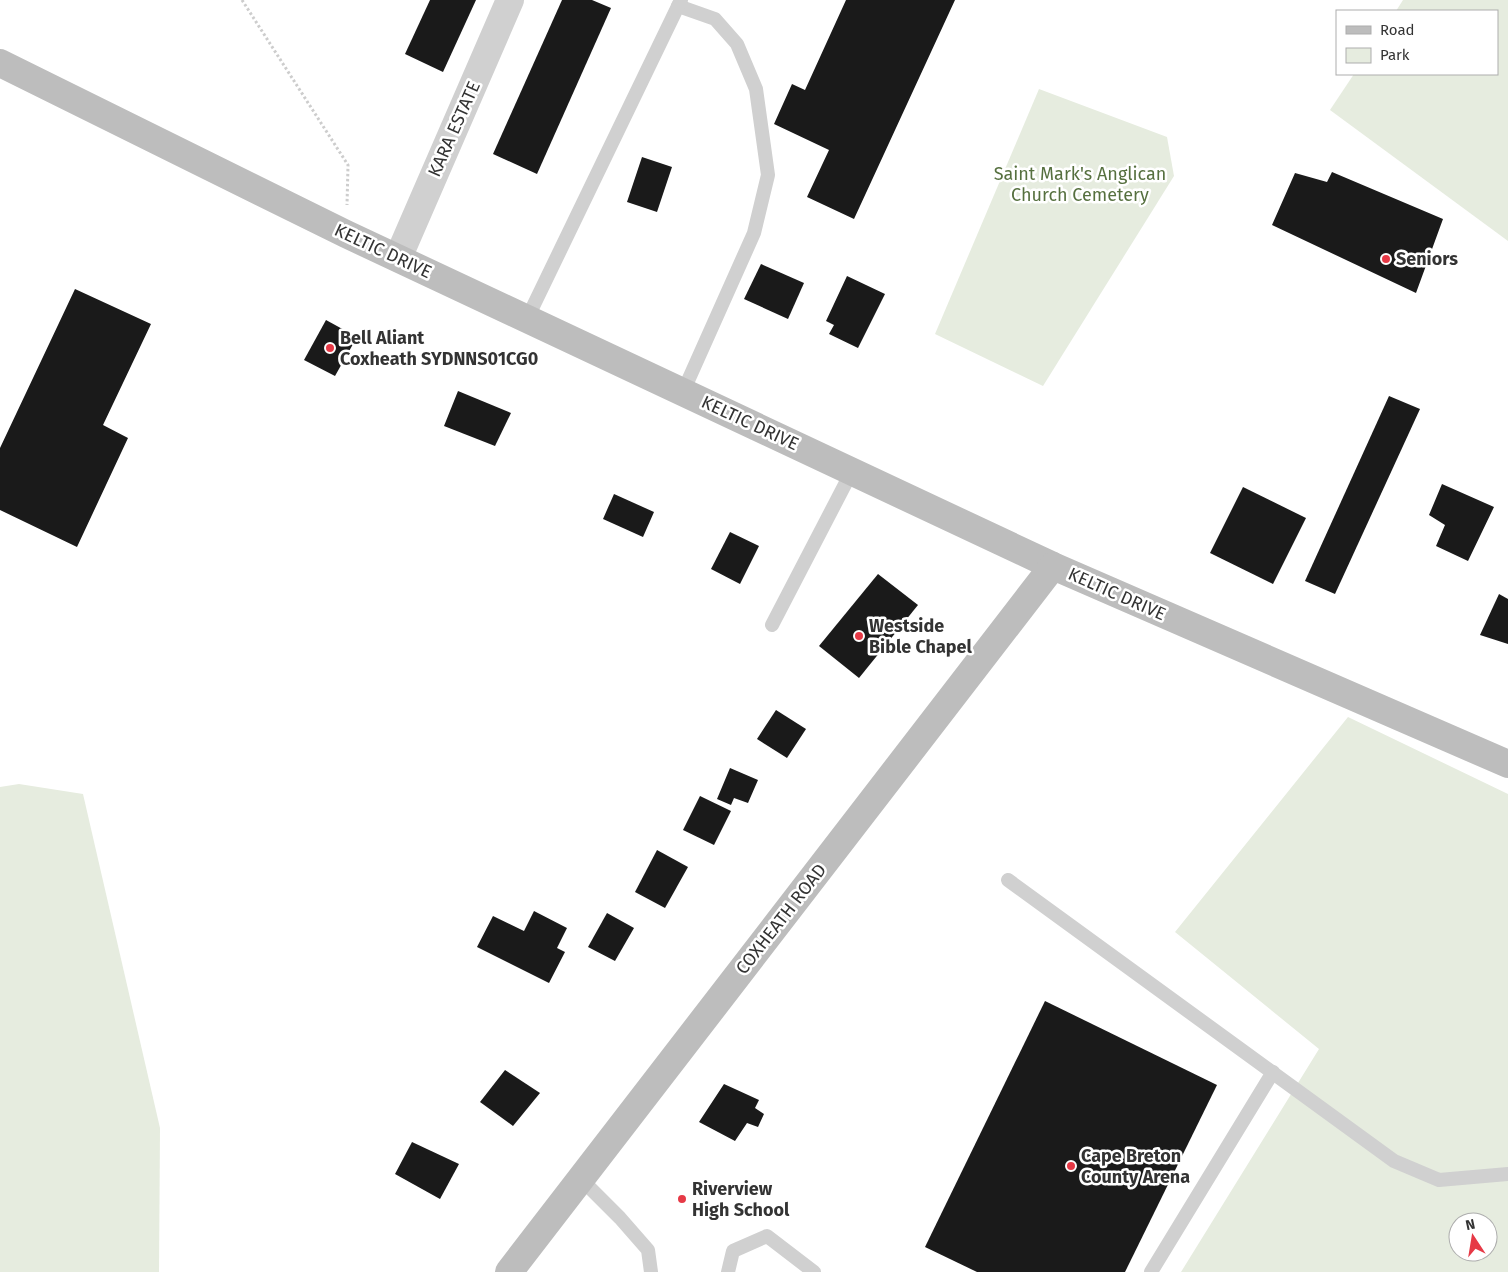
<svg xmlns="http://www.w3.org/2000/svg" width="1508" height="1272" viewBox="0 0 1508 1272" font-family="'Fira Sans',sans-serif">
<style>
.green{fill:#e6ecdf;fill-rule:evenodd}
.building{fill:#1a1a1a}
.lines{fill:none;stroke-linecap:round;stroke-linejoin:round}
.path{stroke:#cdcdcd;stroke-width:3;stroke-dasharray:2.5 2.5;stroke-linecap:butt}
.lane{stroke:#d0d0d0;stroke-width:14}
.street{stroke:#d0d0d0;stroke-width:28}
.secondary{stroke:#bdbdbd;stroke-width:28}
.poi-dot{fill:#e63946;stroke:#fff;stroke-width:2}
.labels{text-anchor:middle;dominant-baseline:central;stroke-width:5;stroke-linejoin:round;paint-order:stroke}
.street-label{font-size:18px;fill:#333;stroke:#fff}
.park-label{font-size:18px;fill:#56703f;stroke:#fff}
.poi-label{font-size:18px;font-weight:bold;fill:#333;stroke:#fff;text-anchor:start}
</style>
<rect width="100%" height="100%" fill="#fff"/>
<g class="green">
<path d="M1403,0h105v241l-178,-131 24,-36h143v-63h-101z"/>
<path d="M1039,89l128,48 7,39 -131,210 -108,-52z"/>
<path d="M1348,717l160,77v478h-327l138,-223 -144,-117zM1458,1222h30v30h-30z"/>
<path d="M19,784l64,10 77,334 -1,144h-159v-485z"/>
</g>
<g class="building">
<path d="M430,0h46l-33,72 -38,-18z"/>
<path d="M562,0h30l19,8 -74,166 -44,-20z"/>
<path d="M846,0h109l-101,219 -47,-22 22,-47 -55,-26 18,-40 13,6z"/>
<path d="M642,157l30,10 -15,45 -30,-10z"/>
<path d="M1332,172l111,47 -27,74 -144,-68 23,-52 32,9z"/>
<path d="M761,264l43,19 -16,36 -44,-20z"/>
<path d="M847,276l38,18 -27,54 -29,-14 5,-9 -8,-4z"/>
<path d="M75,289l76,35 -48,101 25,13 -51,109 -77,-37v-62z"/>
<path d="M326,320l31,17 -22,39 -31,-16z"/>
<path d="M458,391l53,22 -16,33 -51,-20z"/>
<path d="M1389,396l31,13 -85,185 -30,-13z"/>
<path d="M1442,484l52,23 -26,54 -32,-15 9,-21 -16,-10z"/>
<path d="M1243,487l63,31 -33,66 -63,-31z"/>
<path d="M614,494l40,18 -11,25 -40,-18z"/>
<path d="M730,532l29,14 -19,38 -29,-15z"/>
<path d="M878,574l40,31 -59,73 -40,-32z"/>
<path d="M1499,594l9,5v45l-28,-9z"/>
<path d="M776,710l30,19 -19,29 -30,-19z"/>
<path d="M730,768l28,12 -10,23 -14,-5 -3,7 -14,-6z"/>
<path d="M700,796l31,15 -17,34 -31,-15z"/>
<path d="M657,850l31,17 -23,41 -30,-16z"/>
<path d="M534,911l33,17 -10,20 8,4 -16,31 -72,-36 16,-31 31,15z"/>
<path d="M607,913l27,15 -19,33 -27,-14z"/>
<path d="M1045,1001l172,84 -92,187h-148l-52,-25z"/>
<path d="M505,1070l35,23 -27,33 -33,-24z"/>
<path d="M724,1084l35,16 -4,8 9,6 -6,13 -11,-4 -12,18 -36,-19z"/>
<path d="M412,1142l47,22 -19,35 -45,-25z"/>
</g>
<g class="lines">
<path class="path" d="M242,0l106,165 -1,40"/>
<g class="lane">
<path d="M678,6l37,13 22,25 19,45 12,86 -14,58 -71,159"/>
<path d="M527,319l154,-319"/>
<path d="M772,625l80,-154"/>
<path d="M1008,880l386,281 45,19 69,-6"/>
<path d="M581,1179l39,39 28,32 3,22"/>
<path d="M728,1272l5,-21 34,-15 47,36"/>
<path d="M1151,1272l122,-200"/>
</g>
<path class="street" d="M398,258l112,-258"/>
<g class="secondary">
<path d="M0,63l346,171 707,332 455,198"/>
<path d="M509,1272l544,-706"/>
</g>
</g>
<g class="poi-dot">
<circle cx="1386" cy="259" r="5"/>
<circle cx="330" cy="348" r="5"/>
<circle cx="859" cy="636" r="5"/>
<circle cx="1071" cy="1166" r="5"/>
<circle cx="682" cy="1199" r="5"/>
</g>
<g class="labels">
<g class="street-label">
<text transform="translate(454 129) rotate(-66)">KARA ESTATE</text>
<text transform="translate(383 251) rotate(25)">KELTIC DRIVE</text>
<text transform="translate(750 423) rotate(25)">KELTIC DRIVE</text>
<text transform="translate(1117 594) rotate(24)">KELTIC DRIVE</text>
<text transform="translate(781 919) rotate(-52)">COXHEATH ROAD</text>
</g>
<g class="park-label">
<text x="1080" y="174">Saint Mark's Anglican<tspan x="1080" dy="21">Church Cemetery</tspan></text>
</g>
<g class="poi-label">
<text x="1396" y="259">Seniors</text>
<text x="340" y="338">Bell Aliant<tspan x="340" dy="21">Coxheath SYDNNS01CG0</tspan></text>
<text x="869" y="626">Westside<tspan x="869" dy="21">Bible Chapel</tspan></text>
<text x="1081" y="1156">Cape Breton<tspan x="1081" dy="21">County Arena</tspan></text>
<text x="692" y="1189">Riverview<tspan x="692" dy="21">High School</tspan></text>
</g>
</g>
<rect x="1336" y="10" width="162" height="65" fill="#ffffff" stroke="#adadad"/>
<rect x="1346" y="26" width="25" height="8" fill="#bdbdbd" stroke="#adadad"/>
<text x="1380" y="35" font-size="15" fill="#333333">Road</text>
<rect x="1346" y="48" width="25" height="15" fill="#e6ecdf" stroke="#adadad"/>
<text x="1380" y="60" font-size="15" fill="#333333">Park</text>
<g transform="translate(1473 1237) rotate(348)"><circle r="24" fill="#ffffff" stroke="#adadad"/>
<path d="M0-4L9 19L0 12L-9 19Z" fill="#e63946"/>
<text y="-8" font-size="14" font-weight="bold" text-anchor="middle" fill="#333333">N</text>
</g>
</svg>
